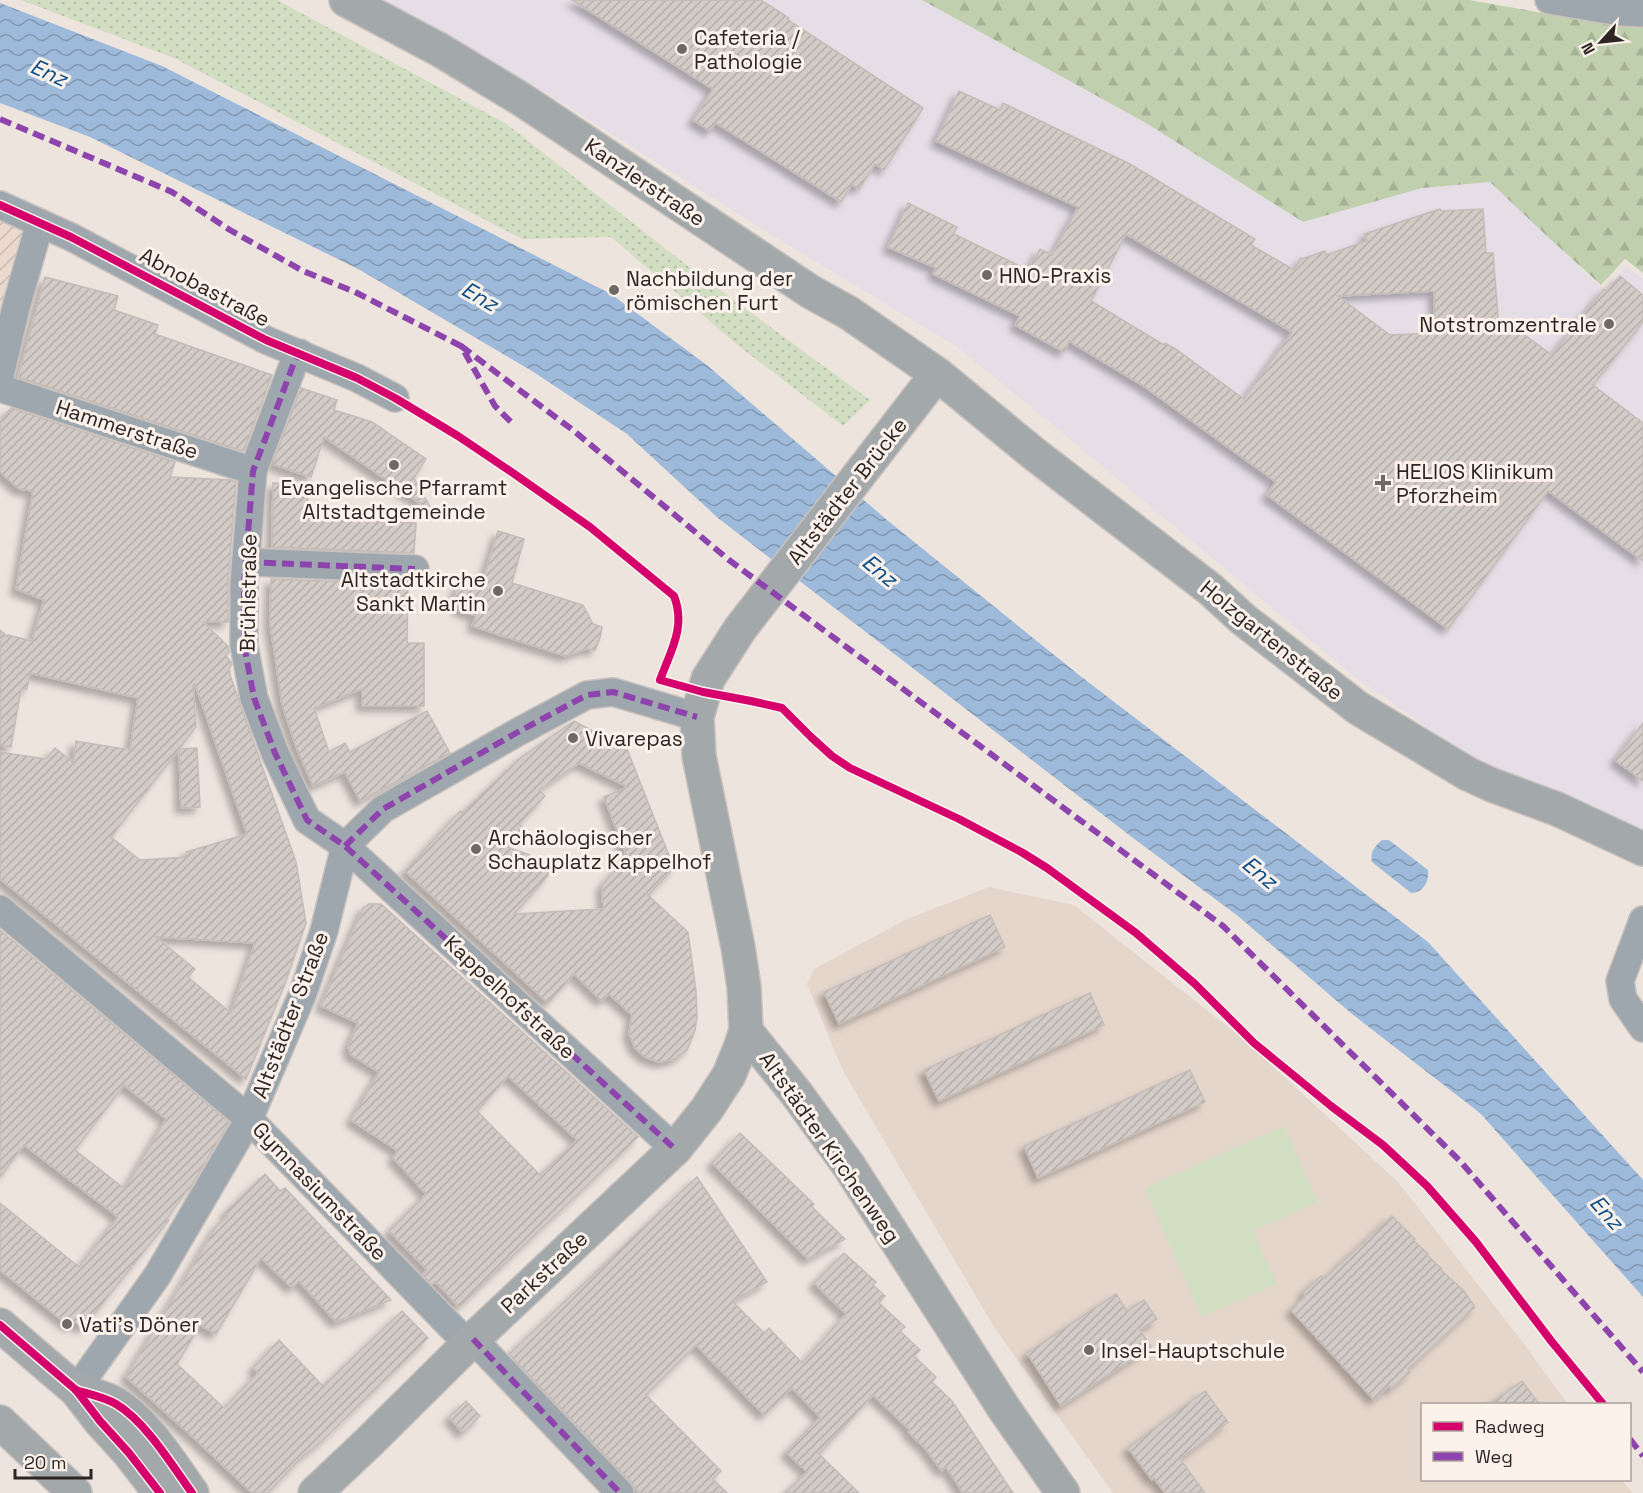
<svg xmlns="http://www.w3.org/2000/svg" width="1643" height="1493" viewBox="0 0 1643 1493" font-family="'Space Grotesk',sans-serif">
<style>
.industrial{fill:url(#industrial-furrows)}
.education{fill:#e5d6cc}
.medical{fill:#e5dee7}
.grass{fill:url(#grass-dots)}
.forest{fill:url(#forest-firs)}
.pitch{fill:#d1dec2}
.water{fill:url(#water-waves)}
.building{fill:url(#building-hatch);stroke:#c4bcb8;stroke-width:1.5;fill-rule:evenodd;filter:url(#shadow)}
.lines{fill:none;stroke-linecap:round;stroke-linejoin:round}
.minor-casing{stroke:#c9c2be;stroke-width:30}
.major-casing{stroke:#c9c2be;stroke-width:36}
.minor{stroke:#9ea7ad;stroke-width:27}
.major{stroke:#a3a8ab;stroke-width:33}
.quiet{stroke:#8e44ad;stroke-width:6;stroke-dasharray:12 6;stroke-linecap:butt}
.cycleway-casing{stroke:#fcf2eb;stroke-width:11}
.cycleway{stroke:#d6006c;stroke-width:8}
.poi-dot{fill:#706863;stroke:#fcf2eb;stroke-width:2}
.labels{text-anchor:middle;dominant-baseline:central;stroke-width:6;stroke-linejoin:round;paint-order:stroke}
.poi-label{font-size:21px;fill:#2c2521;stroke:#fcf2eb;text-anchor:start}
.street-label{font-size:21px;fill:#2c2521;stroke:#fcf2eb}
.water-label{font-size:22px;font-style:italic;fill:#094d89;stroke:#fcf2eb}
</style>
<defs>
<pattern id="industrial-furrows" width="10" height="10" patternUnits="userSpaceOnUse" patternTransform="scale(1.5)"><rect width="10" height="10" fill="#ebd9ce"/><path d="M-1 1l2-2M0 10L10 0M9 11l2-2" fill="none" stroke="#cabab1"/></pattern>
<pattern id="grass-dots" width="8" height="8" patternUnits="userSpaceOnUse" patternTransform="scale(1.5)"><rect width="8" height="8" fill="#d1dec2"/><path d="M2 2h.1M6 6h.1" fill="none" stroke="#b4bea6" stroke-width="1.8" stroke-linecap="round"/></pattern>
<pattern id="forest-firs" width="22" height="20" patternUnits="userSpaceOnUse" patternTransform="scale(1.5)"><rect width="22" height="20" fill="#c0d0af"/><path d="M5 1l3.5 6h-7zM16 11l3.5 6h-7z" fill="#a5b296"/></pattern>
<pattern id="water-waves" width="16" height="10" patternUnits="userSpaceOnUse" patternTransform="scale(1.5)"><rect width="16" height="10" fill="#9ebada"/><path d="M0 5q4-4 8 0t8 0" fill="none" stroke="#8197b0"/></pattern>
<pattern id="building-hatch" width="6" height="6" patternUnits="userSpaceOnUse" patternTransform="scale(1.5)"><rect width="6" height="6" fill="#d3cbc6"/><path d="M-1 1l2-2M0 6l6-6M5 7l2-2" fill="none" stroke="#b5aeaa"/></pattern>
<filter id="shadow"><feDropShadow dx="-5.5" dy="5.5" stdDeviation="3" flood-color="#0004"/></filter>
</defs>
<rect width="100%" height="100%" fill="#eee4de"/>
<path class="industrial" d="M0,217l28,12 -28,116z"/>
<path class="education" d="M989,887l85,18 168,133 156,144 120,154 50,68h-146v76h200l10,13h-519l-119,-166 -151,-256 -36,-87 7,-15 91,-49z"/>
<path class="medical" d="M375,0h547l224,123 157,99 119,-34 68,-6 114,108 22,-24 17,13v573l-163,-88 -128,-89 -311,-260 -84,-68 -184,-111 -244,-154z"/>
<path class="grass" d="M21,0h256l228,123 193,151 172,126 -27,26 -103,-79 -129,-110 -89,2 -348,-181z"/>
<path class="forest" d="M922,0h547l154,27 20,-1v247l-18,-14 -24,26 -53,-48 -58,-55 -68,6 -119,34 -157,-99z"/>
<path class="pitch" d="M1284,1126l34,76 -65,29 24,53 -76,33 -56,-129z"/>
<g class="water">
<path d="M0,3l162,63 449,228 97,72 179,154 192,155 349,267 215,238v117l-163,-184 -128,-99 -114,-98 -105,-78 -415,-320 -91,-84 -95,-63 -172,-101 -270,-133 -90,-34z"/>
<path d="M1382,840h7l39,30c1,12 -4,22 -17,23l-39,-31c-2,-10 2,-15 10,-22z"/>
</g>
<g class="building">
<path d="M572,0h189l28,18 -1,2 135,88 -39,62 -9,-6 -16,25 -7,-5 -11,18 -125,-79 -6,8 -17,-11 20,-31z"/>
<path d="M959,91l41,19 3,-7 127,61 125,75 -4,6 43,25 7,-12 1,1 23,-8 1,4 41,-14 -3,-7 76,-25 1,2 42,-2 3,44h7l6,76 16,-1 37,27 52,-66 3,2 13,-15 23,19v27l-50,63 50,38v138l-95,-70 -100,138 -181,-134 9,-13 -134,-97 -73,-44 -5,11 -49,-27 5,-9 -87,-42 3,-6 -48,-21 20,-44 49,24 -3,7 74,36 12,-21 12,6 26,-48 -142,-66zM1126,234l166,98 -48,67 -67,-49 -12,-7 -1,2 -73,-44zM1434,291l1,42 -45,2 -52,-39z"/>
<path d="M45,277l73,19 -4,14 44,15 -3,9 117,41 -28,75 -2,1 -224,-74z"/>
<path d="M301,388l36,12 -3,10 38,12 54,37 -12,19 19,34 -109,-75 -13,40 -37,-12v-5z"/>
<path d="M11,408l164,54 -5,15 61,3 5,2 -8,101v39h-25l25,24 1,6 -3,4 5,6 1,2 -3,5 2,9 65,184 10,61 -20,58 -40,98 -246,-200v-127l46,7 9,-11 18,14 3,-21 54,9 8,-52 -108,-25 -3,16h-6l-10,58 -11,-1v-116l8,7v-2l24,6 12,-41 -28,-11 17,-98 -14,-2 -19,-17v-50zM195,684l52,150 -61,18v5l-46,3 -29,-23 85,-110 -3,-42zM156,937l99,6 -24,70 -43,-36 7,-8z"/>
<path d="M273,483l36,2 -2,23 30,1v11l79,3 -2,30 -142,-6z"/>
<path d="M498,531l26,8 -12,44 71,22 10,19 9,3 -2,11 -5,12 -9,-1 -21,7 -93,-30 4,-10 -17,-6 -5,-12 4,-13 12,-6 12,4z"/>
<path d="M271,579l137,5 -1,59h17v63h-62v-17l-48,19 15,44 16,-9 5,9 77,-41 23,42 -90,48 -15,-29 -32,14 -18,-42 -13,-40 -12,-81z"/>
<path d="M574,721l53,28 47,119 -26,27 40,37 8,59 1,26 -2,13 -8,20 -12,9 -16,3 -14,-5 -10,-9 -6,-14 3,-19 -23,-21 -7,7 -28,-27 -26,29 -143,-132 55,-60 2,2 58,-55zM579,763l49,24 -24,10 23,60 -25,28 1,24 -89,5 31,-35 3,-4v-5l-3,-9 -4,-2 -34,-12 17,-18 -5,-5 26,-28 -6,-6z"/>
<path d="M1643,723v58l-28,-21z"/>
<path d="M197,748l3,59 -19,1 -2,-59z"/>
<path d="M369,904h12l257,233 -179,170 -23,-25 -5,2 -9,-9 5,-5 -38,-39 37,-37 -33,-36 5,-7 -47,-31 28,-48 -28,-17 -3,-8 10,-24 -37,-17 42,-98zM508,1076l69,64 -37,35 -63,-64z"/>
<path d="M990,915l15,32 -166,77 -15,-32z"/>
<path d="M0,930l229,192 -40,68h-2l-20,29 2,1 -86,108 -10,-7 -4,5 -69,-56v-67l79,64 39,-50 -94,-72 -24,32zM124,1085l42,34 -41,70 -50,-39z"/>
<path d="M1090,993l14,32 -165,76 -15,-31z"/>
<path d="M1190,1070l15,32 -167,76 -14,-32z"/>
<path d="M740,1133l74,71 -2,3 33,32 -37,20 -96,-96z"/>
<path d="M265,1174l15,17 5,-3 106,112 -55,22 -37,-41 -7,7 -31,-30 -45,76 -16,-9 -23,39 47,44 34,-35 -5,-5 26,-28 44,46 79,-75 26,27 -107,104 -19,15 -34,36h-16l-57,-54 -69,-62 91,-152 11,-9 -3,-3z"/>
<path d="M697,1177l70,105 -35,19 32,32 5,-5 33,35 44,-49 -32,-31 30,-30 32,29 -3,3 12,11 -6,7 26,24 -5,4 20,19 -6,6 22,21 -4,5 20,19 61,92h-50l-17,-26 -4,4 -18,-24 -16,-15 2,-2 -37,-35 -54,59 40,39h-74l22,-21 -21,-20 34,-35 -28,-29 -28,27 -68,-70 -50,50 75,76 -8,8 14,14h-88l-8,-11 -122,-128z"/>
<path d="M1392,1216l23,23 -2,1 15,14 -1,1 15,14 -1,1 22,20 12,17 -67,62 2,3 -19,17 -2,-3 -15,14 -83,-90 15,-15 -3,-2 18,-17 3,3z"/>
<path d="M1116,1294l11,17 17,-11 13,19 -17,11 11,17 -90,59 -34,-53z"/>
<path d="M1522,1381l17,23h-49z"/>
<path d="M1205,1391l23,31 -48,37 25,34h-40l-11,-15 -2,2 -24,-32z"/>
<path d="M466,1401l14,15 -17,17 -14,-16z"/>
</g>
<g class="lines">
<defs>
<g id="minor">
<path d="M1549,0l71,12 23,1"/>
<path d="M0,205l71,32 195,103 91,38 38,20"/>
<path d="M300,353l-5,7 -42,111 -9,113v61l10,53 21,55 32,67 38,26 330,303"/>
<path d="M0,376l16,-69 24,-84"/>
<path d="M0,388l253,83"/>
<path d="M246,562l169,7"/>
<path d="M0,909l249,210 219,225"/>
<path d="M1643,920l-23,61 3,18 20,29"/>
<path d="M473,1339l147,154"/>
<path d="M76,1390l81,-114 92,-157 54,-126 21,-62 21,-85 38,-37 135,-77 69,-37 26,-3 84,25"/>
</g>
<g id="major">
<path d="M346,0l94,50 81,49 290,193 38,21 88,61 96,79 177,136 34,31 114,88 110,66 24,11 65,24 86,40"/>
<path d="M937,374l-197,255 -32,50 -11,38 2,39 39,191 6,40 2,44 50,62 53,73 156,244 58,83"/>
<path d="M0,1325l76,65 24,31 29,32 31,40"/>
<path d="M76,1390c12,4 28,7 40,14 29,17 56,61 76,89"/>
<path d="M0,1422l75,71"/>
<path d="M315,1493l53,-50 100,-99 207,-195 32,-40 22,-34 11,-27 6,-17"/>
</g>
</defs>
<use href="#minor" class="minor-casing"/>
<use href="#major" class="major-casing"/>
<use href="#minor" class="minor"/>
<use href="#major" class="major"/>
<g class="quiet">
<path d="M0,119l172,73 58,38 73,41 52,21 106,54 34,60 19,19"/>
<path d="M461,346l113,85 155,129 494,366 237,235 183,211"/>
<path d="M304,355l-4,-2 -5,7 -42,111 -9,113v61l10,53 21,55 32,67 38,26 330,303"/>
<path d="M246,562l169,7"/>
<path d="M345,846l38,-37 135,-77 69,-37 26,-3 84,25"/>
<path d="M473,1339l147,154"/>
<path d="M1630,1439l13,17"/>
</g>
<defs>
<g id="cycleway">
<path d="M0,205l71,32 195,103 91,38 38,20 63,38 55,37 77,54 84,69c12,31 -3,54 -14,84l43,12 48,9 31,7 29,29 21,19 18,12 109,51 64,34 24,15 89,65 59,51 59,59 77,63 52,39 44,41 49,56 76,100 51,62"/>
<path d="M0,1325l76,65 24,31 29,32 31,40"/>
<path d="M76,1390c12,4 28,7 40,14 29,17 56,61 76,89"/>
</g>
</defs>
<use href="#cycleway" class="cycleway-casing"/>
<use href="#cycleway" class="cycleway"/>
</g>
<g class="poi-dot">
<circle cx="682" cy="49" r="6"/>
<circle cx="987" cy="275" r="6"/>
<circle cx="614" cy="290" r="6"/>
<circle cx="1609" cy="324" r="6"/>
<circle cx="394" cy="465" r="6"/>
<path d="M1380 474h6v6h6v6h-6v6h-6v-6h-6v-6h6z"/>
<circle cx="498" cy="591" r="6"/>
<circle cx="573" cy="738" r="6"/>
<circle cx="476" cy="849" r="6"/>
<circle cx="67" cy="1324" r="6"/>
<circle cx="1089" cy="1350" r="6"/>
</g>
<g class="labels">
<g class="poi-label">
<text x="694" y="37">Cafeteria /<tspan x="694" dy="24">Pathologie</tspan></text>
<text x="999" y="275">HNO-Praxis</text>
<text x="626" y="278">Nachbildung der<tspan x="626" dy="24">römischen Furt</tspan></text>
<text x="1597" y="324" text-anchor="end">Notstromzentrale</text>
<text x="1396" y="471">HELIOS Klinikum<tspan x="1396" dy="24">Pforzheim</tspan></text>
<text x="394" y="487" text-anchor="middle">Evangelische Pfarramt<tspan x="394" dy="24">Altstadtgemeinde</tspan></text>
<text x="486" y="579" text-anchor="end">Altstadtkirche<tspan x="486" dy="24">Sankt Martin</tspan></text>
<text x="585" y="738">Vivarepas</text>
<text x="488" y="837">Archäologischer<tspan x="488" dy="24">Schauplatz Kappelhof</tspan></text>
<text x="79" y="1324">Vati's Döner</text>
<text x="1101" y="1350">Insel-Hauptschule</text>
</g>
<g class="street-label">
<text transform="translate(645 182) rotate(34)">Kanzlerstraße</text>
<text transform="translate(205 287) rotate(28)">Abnobastraße</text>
<text transform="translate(127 429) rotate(18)">Hammerstraße</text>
<text transform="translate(847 491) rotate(-52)">Altstädter Brücke</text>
<text transform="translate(248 593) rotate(-89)">Brühlstraße</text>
<text transform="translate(1272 640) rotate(39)">Holzgartenstraße</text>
<text transform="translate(510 997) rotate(43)">Kappelhofstraße</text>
<text transform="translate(290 1015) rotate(-69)">Altstädter Straße</text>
<text transform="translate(830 1147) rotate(55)">Altstädter Kirchenweg</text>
<text transform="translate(320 1191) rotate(46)">Gymnasiumstraße</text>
<text transform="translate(544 1272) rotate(-43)">Parkstraße</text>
</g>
<g class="water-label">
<text transform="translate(49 72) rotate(24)">Enz</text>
<text transform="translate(480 296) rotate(30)">Enz</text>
<text transform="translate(880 570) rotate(39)">Enz</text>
<text transform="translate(1260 872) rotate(39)">Enz</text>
<text transform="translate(1607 1212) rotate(48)">Enz</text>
</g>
</g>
<rect x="1421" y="1403" width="210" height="78" fill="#fcf2eb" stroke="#a9a09a" stroke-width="1.5"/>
<rect x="1433" y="1422" width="30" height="9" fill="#d6006c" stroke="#a9a09a" stroke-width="1.5"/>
<text x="1475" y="1433" font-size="18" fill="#2c2521">Radweg</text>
<rect x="1433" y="1452" width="30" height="9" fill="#8e44ad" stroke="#a9a09a" stroke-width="1.5"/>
<text x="1475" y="1463" font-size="18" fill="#2c2521">Weg</text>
<g transform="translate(1601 42) rotate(243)" stroke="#fcf2eb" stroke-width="4.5" paint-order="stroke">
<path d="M0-4.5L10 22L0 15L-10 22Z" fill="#2c2521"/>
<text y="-9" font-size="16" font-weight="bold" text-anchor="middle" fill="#2c2521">N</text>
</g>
<path d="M15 1469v9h76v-9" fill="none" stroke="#2c2521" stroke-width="3"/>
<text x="24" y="1469" font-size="18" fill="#2c2521" stroke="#fcf2eb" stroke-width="4.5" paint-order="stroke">20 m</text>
</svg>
